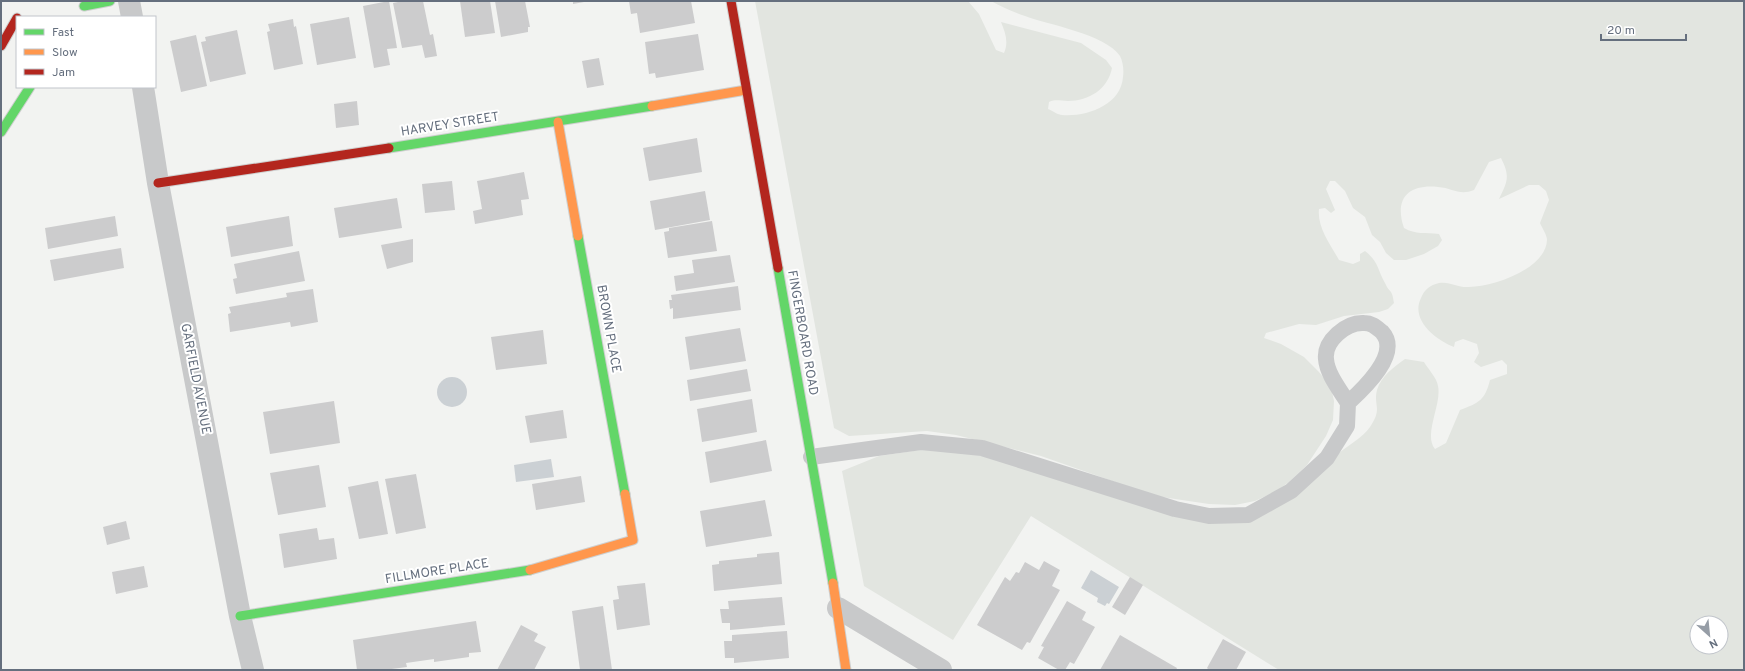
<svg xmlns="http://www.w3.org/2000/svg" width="1745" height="671" viewBox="0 0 1745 671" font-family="Overpass,sans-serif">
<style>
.green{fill:#e2e5e0;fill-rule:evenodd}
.water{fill:#cbd0d4}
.building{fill:#cccccd}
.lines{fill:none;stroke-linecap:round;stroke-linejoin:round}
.fast-casing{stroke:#cecfcf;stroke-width:11}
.slow-casing{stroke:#cecfcf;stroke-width:11}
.jam-casing{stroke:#cecfcf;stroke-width:11}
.lane{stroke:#c8c9ca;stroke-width:16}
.street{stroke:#c8c9ca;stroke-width:22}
.fast{stroke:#63d668;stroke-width:9}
.slow{stroke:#ff974d;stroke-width:9}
.jam{stroke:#b3261e;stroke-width:9}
.labels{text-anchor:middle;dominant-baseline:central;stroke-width:4;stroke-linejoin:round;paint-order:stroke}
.street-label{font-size:13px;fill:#656f7e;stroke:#fff}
</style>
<rect width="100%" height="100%" fill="#f2f3f1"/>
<path class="green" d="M755,1h213l11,13 17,36 8,3c5,-11 1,-21 -3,-31l80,21 25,17 6,8c-4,21 -23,33 -44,33 -8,0 -12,-2 -19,1l-1,7c5,2 10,6 14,6 25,2 59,-10 61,-38 1,-7 0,-15 -3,-21 -15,-22 -71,-31 -95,-40 -12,-4 -23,-9 -34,-15h753v669h-465l-248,-154 -78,124 -89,-54 -22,-115 37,-15 48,-7 58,7 53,15 218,48c37,-18 53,-42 83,-66 11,-9 23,-15 31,-26 13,-19 3,-21 7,-37 4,-14 17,-23 28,-31l19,3c4,7 13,16 14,24 4,18 -15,49 -3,63l11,-6 14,-33c19,-7 25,-10 30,-30l17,-6v-9l-5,-5 -21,7 -7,-5 5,-9 -2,-9 -14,-5 -8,3 -1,5c-18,-7 -44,-27 -33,-49 3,-8 9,-13 18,-15 11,-2 19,5 30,4 24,0 77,-18 78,-47 0,-5 -5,-12 -7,-17l9,-23 -3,-9 -7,-6h-10l-30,14c9,-18 11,-23 2,-41l-12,4 -15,28c-15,6 -21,-2 -36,-3 -30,-3 -44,12 -34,41 12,7 21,4 35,6l3,6 -4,6 -14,8 -18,6h-12l-8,-7 -6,-11 -8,-7 -7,-18 -12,-9 -8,-17 -10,-10h-5l-4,8 9,21 -4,3 -6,-5 -6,1c-2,18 11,35 20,51l14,4 7,-3v-7l5,-3c14,11 12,18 20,32 5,11 7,5 9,20l-6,6 -9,3 -35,4 -28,9 -17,-1 -33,9 -2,5 17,6 23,13 15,15 12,15 3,14 -1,19 -7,16 -19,29 -18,17 -14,10 -20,9 -20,4 -26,-1 -54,-8 -114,-40 -85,-21 -29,-4 -78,5 -15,-8zM1697,623h24v24h-24z"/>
<g class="water">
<circle cx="452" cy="392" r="15"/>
<path d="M551,459l3,18 -38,5 -2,-17z"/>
<path d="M1091,570l28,17 -10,17 -2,-1 -2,3 -8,-4 1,-4 -17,-10z"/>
</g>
<g class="building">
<path d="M389,1l8,47 -10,1 3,16 -16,3 -11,-62z"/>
<path d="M403,1h20l7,34 3,-1 4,22 -12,2 -3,-13 -20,3 -9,-45z"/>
<path d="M460,1h30l5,32 -30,4z"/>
<path d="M495,1h30l5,26h-2v5l-27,5z"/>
<path d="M573,1h11v1l-11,2z"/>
<path d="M629,1h62l4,22 -55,10 -3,-20 -6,1z"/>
<path d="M349,17l7,41 -39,7 -7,-41z"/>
<path d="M293,19l1,8 2,-1 7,38 -29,6 -7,-38 3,-1 -2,-7z"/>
<path d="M237,30l9,44 -36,8 -9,-40 5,-1 -1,-4z"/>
<path d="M698,34l6,36 -48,8 -1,-5 -6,1 -4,-32z"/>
<path d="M196,35l11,51 -26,6 -11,-51z"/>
<path d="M599,58l5,27 -17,3 -5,-27z"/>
<path d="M357,101l2,24 -23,3 -2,-24z"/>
<path d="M697,138l5,34 -53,9 -6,-33z"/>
<path d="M524,172l5,27 -8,1 2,15 -48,9 -2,-13 9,-2 -5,-28z"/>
<path d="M452,181l3,29 -30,3 -3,-29z"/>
<path d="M705,191l5,29 -55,10 -5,-29z"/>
<path d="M397,198l5,30 -63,10 -5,-30z"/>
<path d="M115,216l3,20 -70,13 -3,-21z"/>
<path d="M289,216l4,30 -62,11 -5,-30z"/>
<path d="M712,221l5,30 -49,7 -4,-26 5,-1v-3z"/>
<path d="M413,239v23l-26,7 -6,-24z"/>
<path d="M121,248l3,20 -70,13 -4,-21z"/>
<path d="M299,251l6,30 -69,13 -3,-15 4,-1 -3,-14z"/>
<path d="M730,255l5,27 -59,9 -2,-15 20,-3 -2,-13z"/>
<path d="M738,286l3,24 -68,9v-11l-3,1 -1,-9h3l-1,-5z"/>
<path d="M313,289l5,33 -27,5 -1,-5 -60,10 -2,-18 3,-1 -2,-6 58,-10 -1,-4z"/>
<path d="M740,328l6,33 -56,9 -5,-33z"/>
<path d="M543,330l4,34 -51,6 -5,-33z"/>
<path d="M747,369l4,22 -61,10 -3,-21z"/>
<path d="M752,399l5,33 -55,10 -5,-33z"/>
<path d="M334,401l6,42 -70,11 -7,-42z"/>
<path d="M563,410l4,28 -37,5 -5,-27z"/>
<path d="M766,440l6,31 -62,12 -5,-31z"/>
<path d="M319,465l7,42 -48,8 -8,-42z"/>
<path d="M416,474l10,54 -30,6 -11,-55z"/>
<path d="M581,476l4,26 -49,8 -4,-26z"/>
<path d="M378,481l10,53 -29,5 -11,-52z"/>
<path d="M765,500l7,36 -66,11 -6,-36z"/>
<path d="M126,521l4,18 -23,6 -4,-18z"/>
<path d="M317,528l2,12 15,-2 3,21 -53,9 -5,-34z"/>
<path d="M779,552l3,32 -68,7 -2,-26 7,-1v-3l38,-4v-3z"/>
<path d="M1044,561l16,9 -8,16 8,4 -30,53 -3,-1 -5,8 -45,-25 28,-48 5,4 6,-9 3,1 6,-11 14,8z"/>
<path d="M144,566l4,21 -32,7 -4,-22z"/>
<path d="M1130,577l13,8 -18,30 -13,-8z"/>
<path d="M645,583l5,42 -33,5 -4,-30 6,-1 -2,-13z"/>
<path d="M782,597l3,28 -55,5v-7h-8l-2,-14h9l-1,-8z"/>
<path d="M1067,601l19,11 -4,8 13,7 -21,37 -4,-2 -5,8h-6l-21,-12 6,-11 -3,-1z"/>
<path d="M603,606l9,64h-32l-8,-59z"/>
<path d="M476,621l5,31 -12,1v4l-35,5v-3l-28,4 1,4 -23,3h-27l-4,-30z"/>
<path d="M521,625l17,9 -4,7 12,6 -12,23h-37z"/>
<path d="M787,631l2,27 -55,5v-5h-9l-1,-17h8v-6z"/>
<path d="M1120,635l57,33 -1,2h-76z"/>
<path d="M1223,639l23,13 -10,18h-27l-2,-2z"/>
</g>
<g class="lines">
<defs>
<g id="fast">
<path d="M84,6l26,-5"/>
<path d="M1,132l29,-45"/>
<path d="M389,148l263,-42"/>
<path d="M578,236l47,258"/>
<path d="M778,268l55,315"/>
<path d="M240,616l290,-46"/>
</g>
<g id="slow">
<path d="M652,106l94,-16"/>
<path d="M558,122l20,114"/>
<path d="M530,570l103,-30 -8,-46"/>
<path d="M833,583l13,87"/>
</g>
<g id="jam">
<path d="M731,1l47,267"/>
<path d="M1,46l16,-28"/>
<path d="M158,183l231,-35"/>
</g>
</defs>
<use href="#fast" class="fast-casing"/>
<use href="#slow" class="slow-casing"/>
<use href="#jam" class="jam-casing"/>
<path class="lane" d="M811,457l110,-15 61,6 193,61 34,7 39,-1 43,-24 36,-33 20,-32 1,-23c14,-13 54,-49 34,-71 -6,-5 -10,-9 -18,-9 -18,-1 -40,18 -38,36 1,15 14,31 22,44"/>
<g class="street">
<path d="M129,1l3,16"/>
<path d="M143,87l15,96 82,433 13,54"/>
<path d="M838,608l103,62"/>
</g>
<use href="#fast" class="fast"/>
<use href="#slow" class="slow"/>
<use href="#jam" class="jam"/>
</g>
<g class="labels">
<g class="street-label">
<text transform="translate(450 125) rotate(-9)">HARVEY STREET</text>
<text transform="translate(608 329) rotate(80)">BROWN PLACE</text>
<text transform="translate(802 333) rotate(80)">FINGERBOARD ROAD</text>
<text transform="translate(195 379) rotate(79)">GARFIELD AVENUE</text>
<text transform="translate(437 572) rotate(-9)">FILLMORE PLACE</text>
</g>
</g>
<rect width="1745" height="671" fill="none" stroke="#656f7e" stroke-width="4"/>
<rect x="16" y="16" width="140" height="72" fill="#ffffff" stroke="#c1c5cb"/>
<rect x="24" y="29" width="20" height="6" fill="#63d668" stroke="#c1c5cb"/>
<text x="52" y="36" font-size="12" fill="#656f7e">Fast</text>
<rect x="24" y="49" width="20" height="6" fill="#ff974d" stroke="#c1c5cb"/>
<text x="52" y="56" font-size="12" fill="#656f7e">Slow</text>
<rect x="24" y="69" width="20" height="6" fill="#b3261e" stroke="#c1c5cb"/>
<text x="52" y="76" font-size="12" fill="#656f7e">Jam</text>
<g transform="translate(1709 635) rotate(153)"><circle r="19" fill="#ffffff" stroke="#c1c5cb"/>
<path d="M0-3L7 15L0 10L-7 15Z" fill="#969da6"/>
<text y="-6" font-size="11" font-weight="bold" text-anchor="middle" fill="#656f7e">N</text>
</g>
<path d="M1601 34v6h85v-6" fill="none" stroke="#656f7e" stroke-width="2"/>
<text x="1607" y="34" font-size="12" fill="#656f7e" stroke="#ffffff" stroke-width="3" paint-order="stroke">20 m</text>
</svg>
